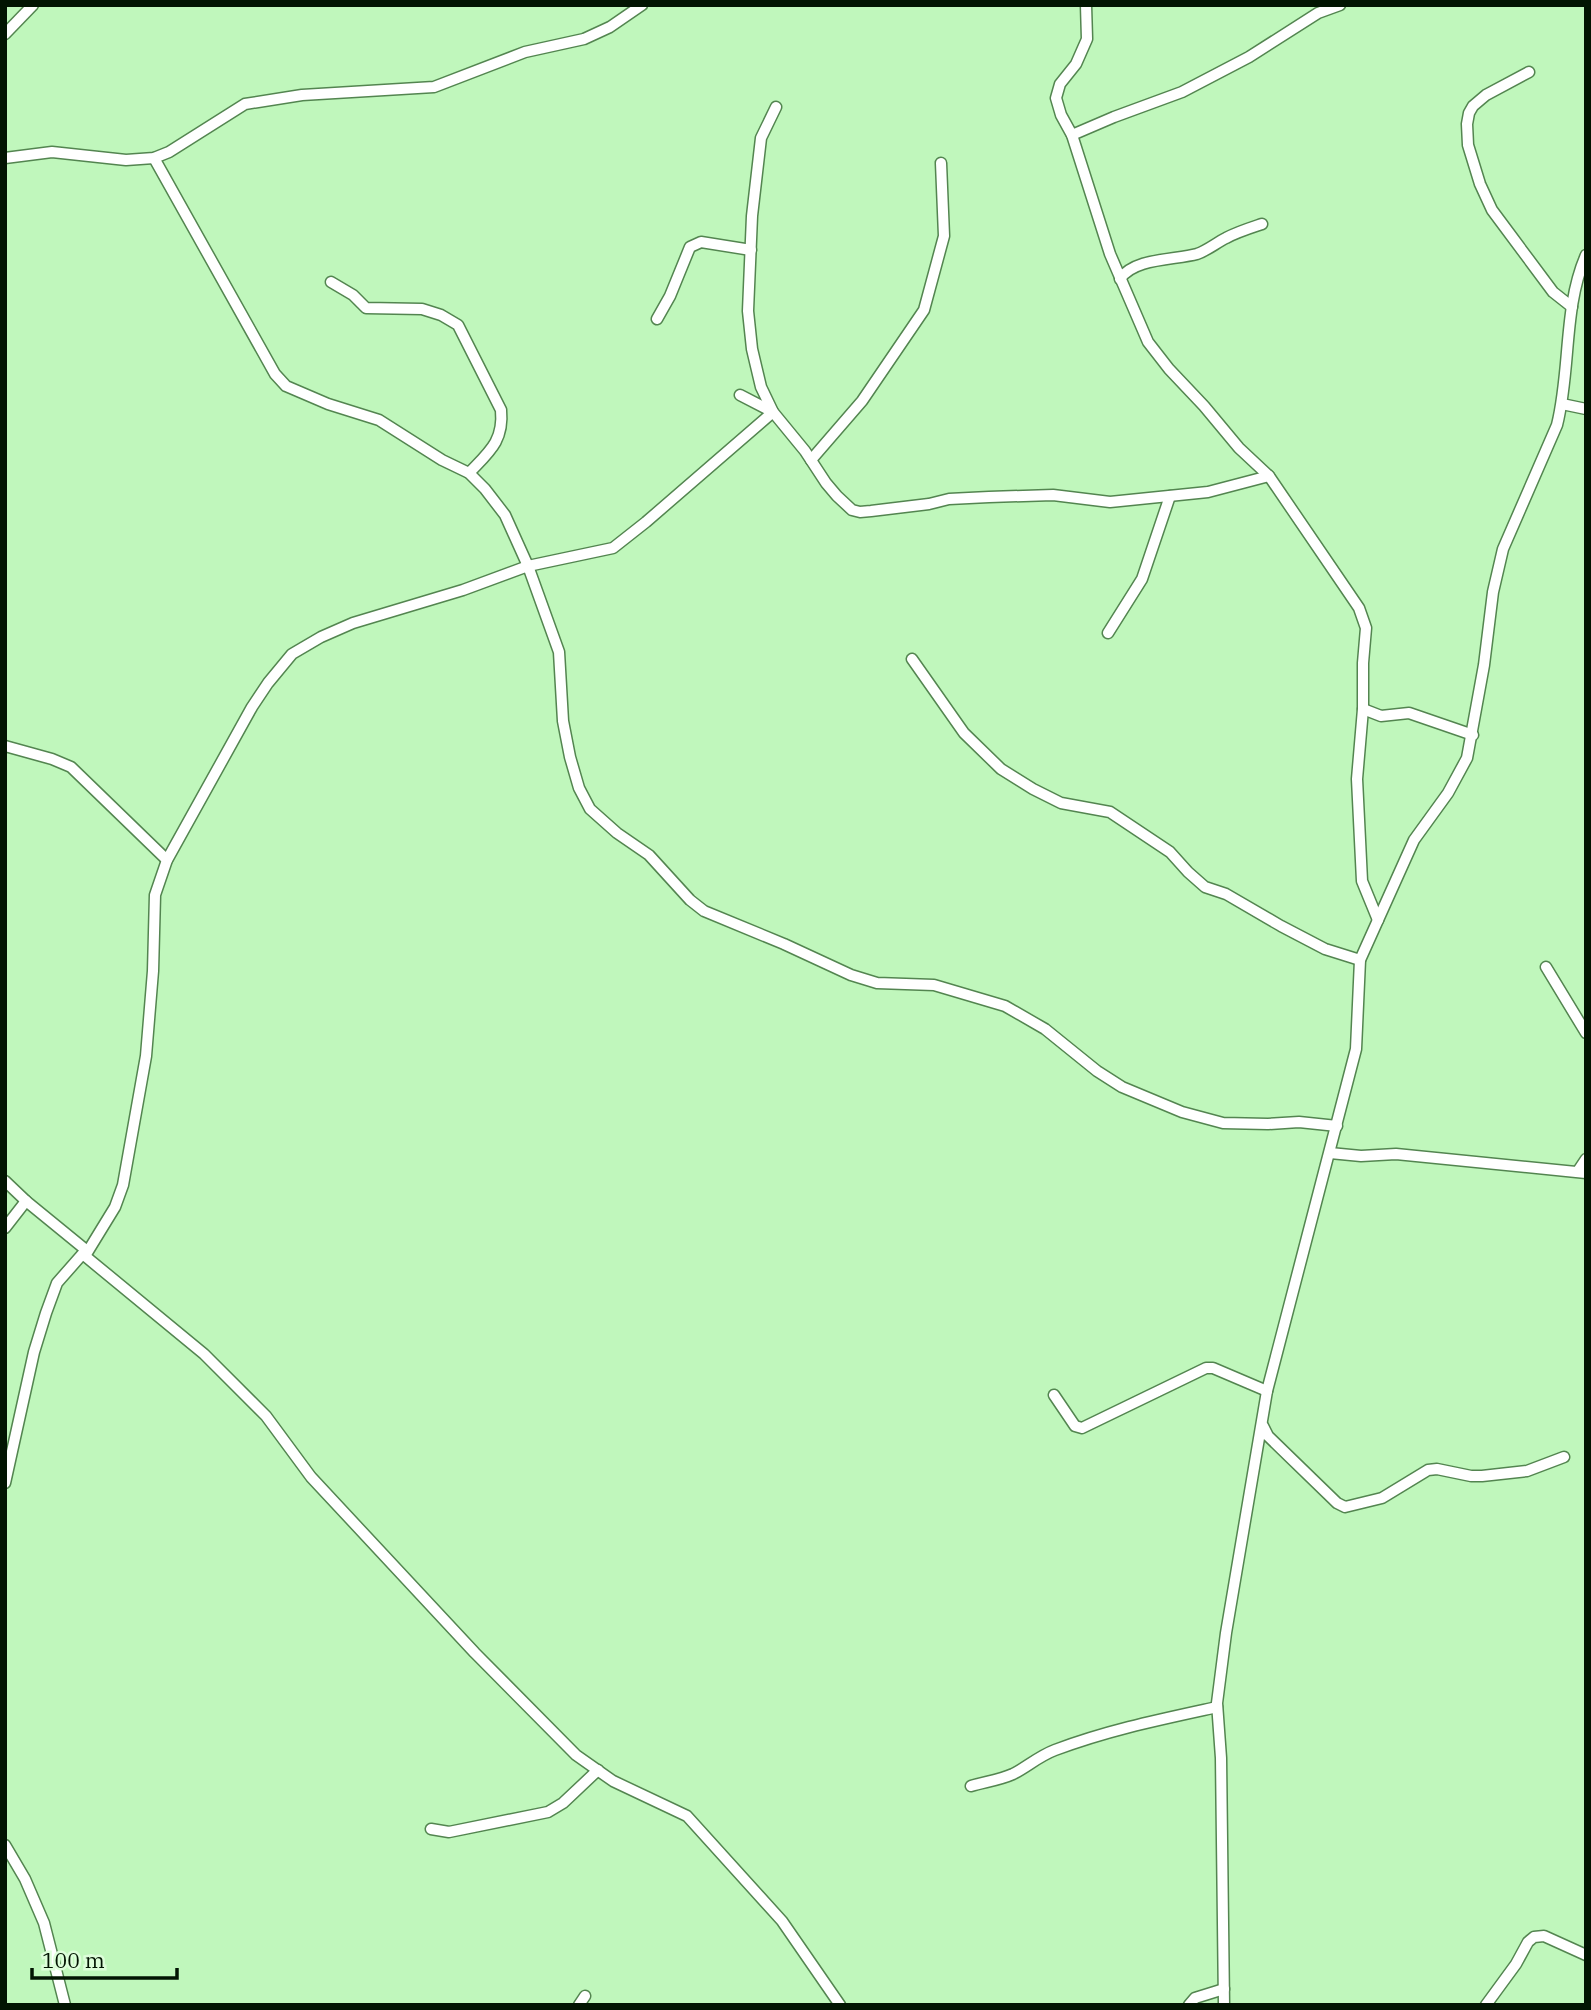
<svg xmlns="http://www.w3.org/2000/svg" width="1591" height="2010" viewBox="0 0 1591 2010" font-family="'IBM Plex Serif',serif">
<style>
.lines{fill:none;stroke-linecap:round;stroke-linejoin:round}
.street-casing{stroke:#538550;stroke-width:13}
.street{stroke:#fff;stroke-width:10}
</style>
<rect width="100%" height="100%" fill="#c0f7bc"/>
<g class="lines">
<defs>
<g id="street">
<path d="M1086,5l1,34 -11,25 -16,20 -4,14 5,17 11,20 38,119 38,88 21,27 35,37 35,42 30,28 90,132 7,20 -3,35v46l-6,70 5,102 16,39"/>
<path d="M5,34l28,-29"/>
<path d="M1529,72l-43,23 -13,11 -4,7 -2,11 1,21 12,39 12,26 61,82 19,15"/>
<path d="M776,107l-15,31 -9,78 -4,95 4,38 9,38 12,25 32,39 21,32 11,13 15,14 8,2 11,-1 58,-7 20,-5 40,-2 64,-2 57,7 98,-10 61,-16"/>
<path d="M1072,135l42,-18 68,-25 67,-35 69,-44 22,-8"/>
<path d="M5,158l47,-6 74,8 28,-2 15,-6 76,-48 57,-9 132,-8 91,-35 59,-13 26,-12 32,-22"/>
<path d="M154,158l121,216 11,12 42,18 51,16 63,40 27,13 16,16 20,26 23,51 31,86 4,69 7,36 9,31 11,21 27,24 32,22 41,45 14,11 80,33 67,31 26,8 57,2 71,21 40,23 52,42 25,16 60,25 41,11 45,1 31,-2 38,4"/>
<path d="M1120,279c14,-21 54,-19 77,-25 11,-4 19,-11 29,-16 11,-6 24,-10 36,-14"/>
<path d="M331,282l22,13 13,13 56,1 19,6 17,10 43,85c3,31 -12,42 -32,63"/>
<path d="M657,319l13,-23 20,-49 11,-5 50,8"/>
<path d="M1562,404l24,5"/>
<path d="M811,460l51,-59 62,-91 20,-74 -3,-73"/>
<path d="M1108,633l34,-54 28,-83"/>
<path d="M912,659l52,74 37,36 32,20 28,14 49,9 60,40 18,20 17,15 21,7 55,32 44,23 35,11"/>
<path d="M1363,709l18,7 28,-3 64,22"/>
<path d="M5,746l47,13 19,8 96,93"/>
<path d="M1546,967l40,66"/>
<path d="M1330,1153l31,3 35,-2 190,19"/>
<path d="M1578,1171l8,-12"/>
<path d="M5,1181l21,20 60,49 -1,6 119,98 62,62 45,61 164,176 101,102 37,26 74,35 95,105 58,84"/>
<path d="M5,1228l21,-27"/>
<path d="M85,1256l30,-49 8,-22 23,-129 7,-85 2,-76 12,-35 85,-153 16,-24 24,-29 29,-17 32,-14 110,-33 65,-24 85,-18 33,-26 127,-110 -33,-17"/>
<path d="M1054,1395l21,31 7,2 124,-60h7l54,23"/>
<path d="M1263,1426l5,10 69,67 8,4 37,-9 46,-28 9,-1 34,7h11l45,-5 37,-14"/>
<path d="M5,1483l29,-131 12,-39 11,-30 29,-33"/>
<path d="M971,1786c13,-4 29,-6 42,-12 14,-7 26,-18 42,-24 53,-20 107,-31 162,-43"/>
<path d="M431,1829l18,3 99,-20 15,-9 35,-33"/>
<path d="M5,1845l20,34 19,44 21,82"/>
<path d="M579,2005l6,-9"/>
<path d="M1189,2005l6,-7 29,-9"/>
<path d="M1224,2005l-3,-247 -4,-55 9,-70 41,-242 89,-342 4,-89 54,-120 34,-47 19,-35 17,-93 9,-73 10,-43 54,-124c14,-56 6,-117 29,-170"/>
<path d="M1486,2005l30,-41 12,-22 6,-5 10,-1 42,19"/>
</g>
</defs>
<use href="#street" class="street-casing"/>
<use href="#street" class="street"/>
</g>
<rect width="1591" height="2010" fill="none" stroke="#021402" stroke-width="14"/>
<path d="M32 1968v10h145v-10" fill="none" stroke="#021402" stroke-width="3.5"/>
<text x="42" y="1968" font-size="21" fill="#021402" stroke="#ddfeda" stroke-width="5" paint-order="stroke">100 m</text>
</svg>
